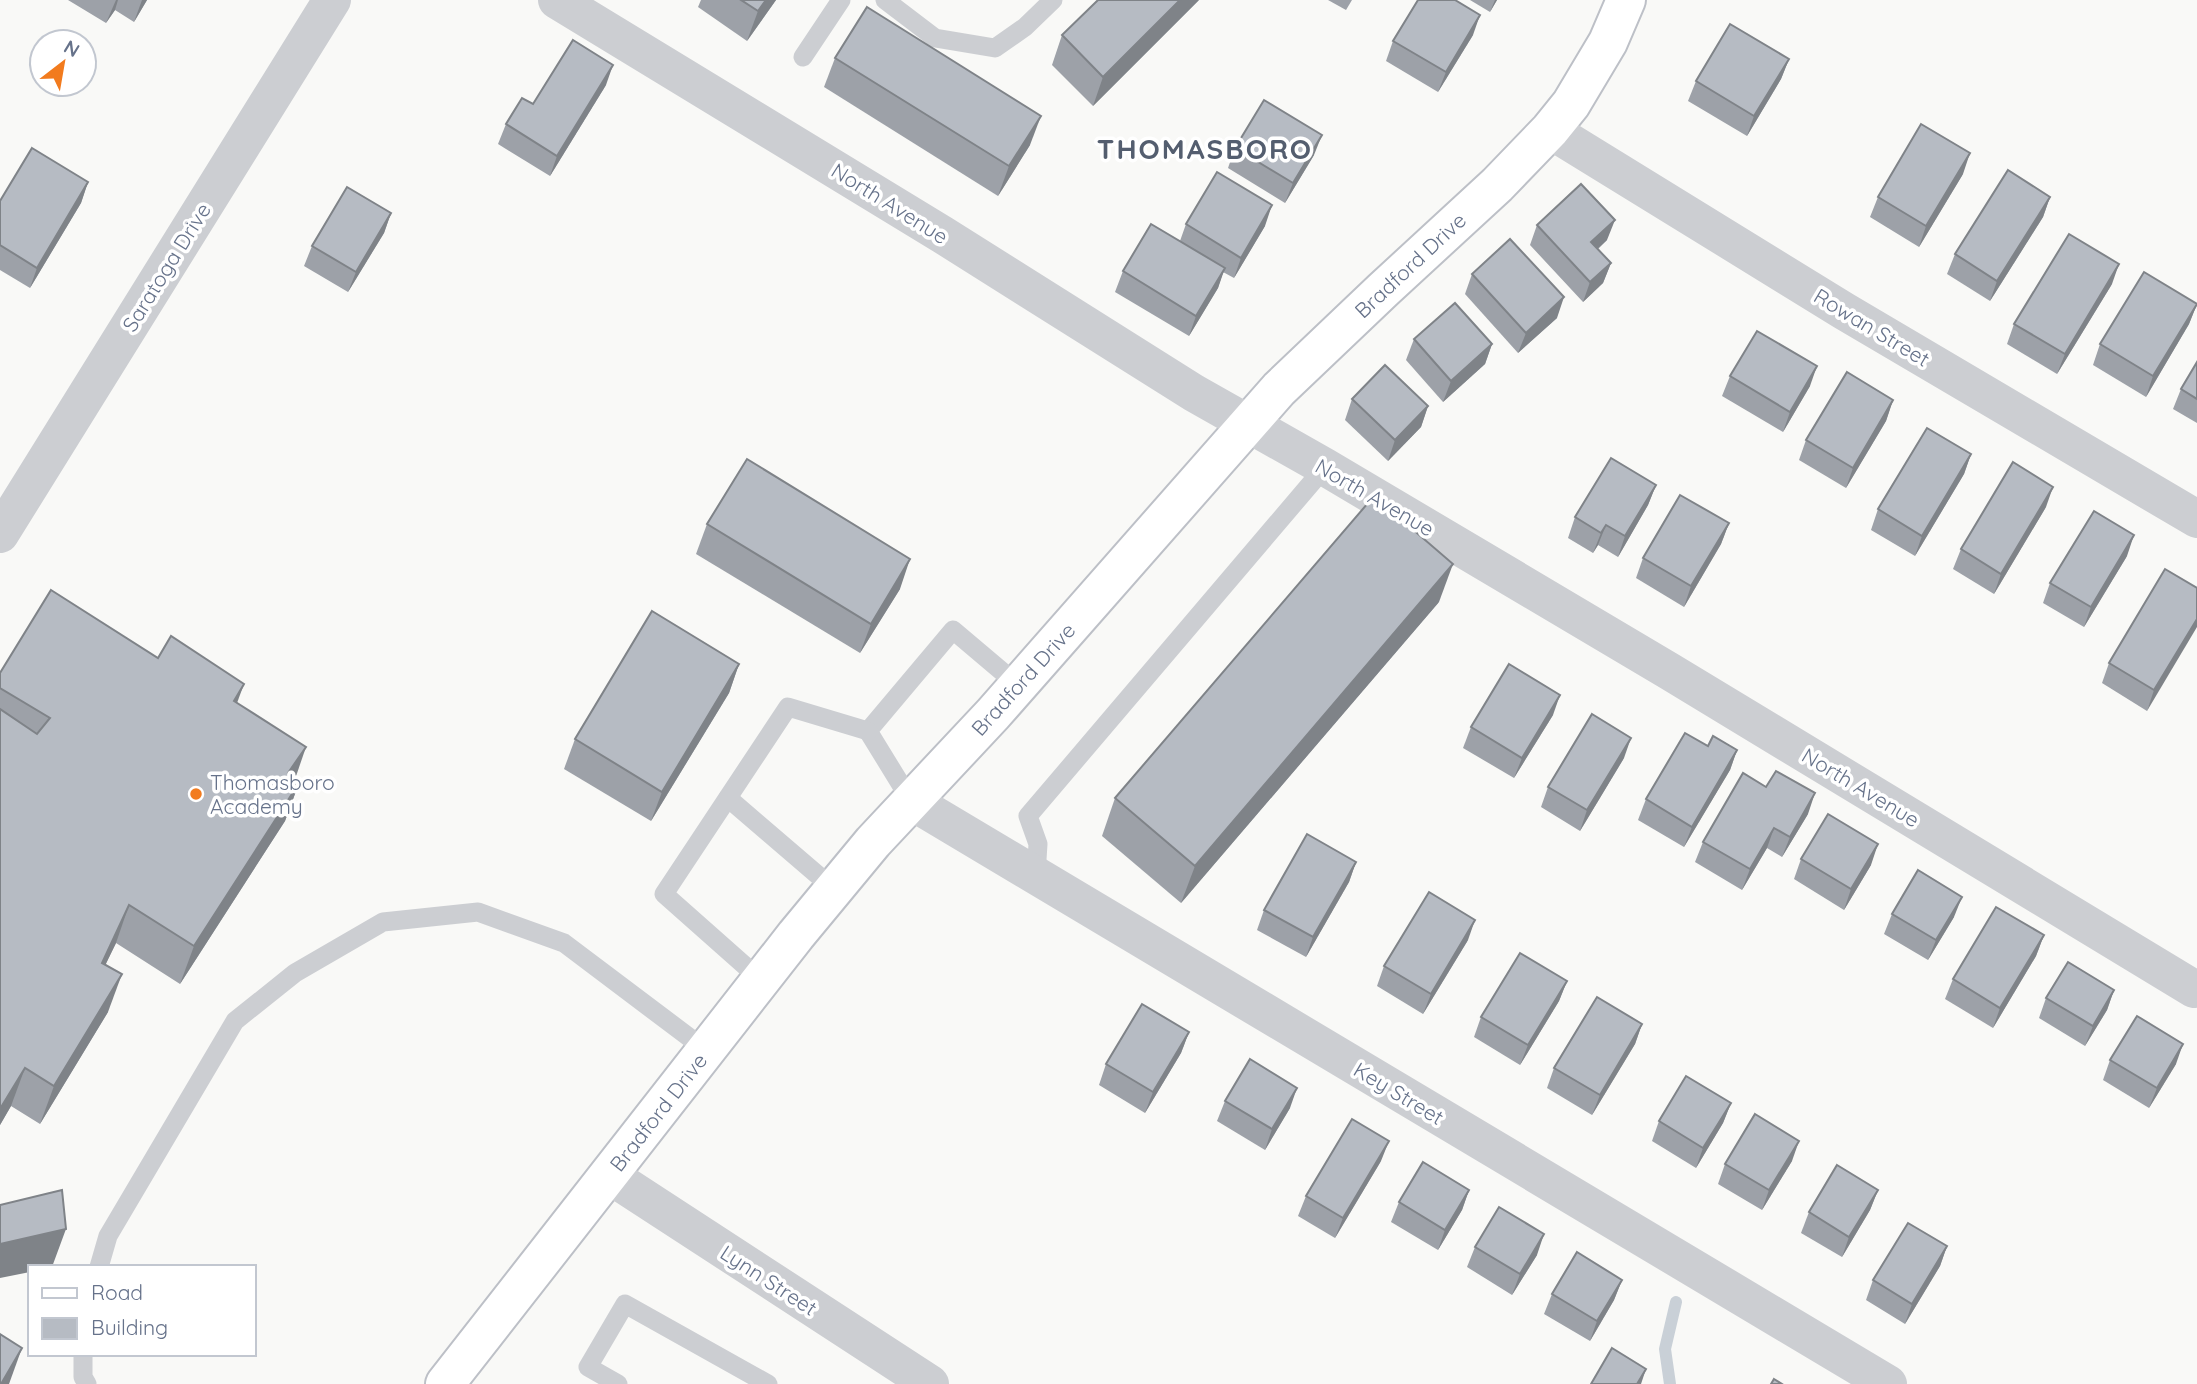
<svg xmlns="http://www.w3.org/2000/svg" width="2197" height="1384" viewBox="0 0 2197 1384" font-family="Quicksand,sans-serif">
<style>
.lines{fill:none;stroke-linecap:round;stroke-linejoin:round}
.stream{stroke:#c9d0d7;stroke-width:12}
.secondary-casing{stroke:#bdc0c7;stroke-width:42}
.lane{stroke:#ccced2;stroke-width:19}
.street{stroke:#ccced2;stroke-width:38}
.secondary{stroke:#fff;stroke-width:38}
.wall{fill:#9da1a8}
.shaded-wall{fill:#7f8388}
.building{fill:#b6bbc3;stroke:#7f8388;stroke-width:2}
.poi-dot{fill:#f27b1e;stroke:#fff;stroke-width:2.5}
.labels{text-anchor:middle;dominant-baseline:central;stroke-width:7;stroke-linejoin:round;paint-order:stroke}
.street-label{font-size:21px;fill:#66728a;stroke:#fff}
.poi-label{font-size:21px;fill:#66728a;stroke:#fff;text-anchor:start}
.district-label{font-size:28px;font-weight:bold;letter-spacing:2px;fill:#545e6f;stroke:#fff}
</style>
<rect width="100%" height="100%" fill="#f9f9f7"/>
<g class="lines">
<path class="stream" d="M1670,1384l-5,-35 11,-47"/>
<defs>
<path id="secondary" d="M445,1384l351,-449 77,-93 120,-128 286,-325 104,-99 114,-105 53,-55 21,-26 37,-62 18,-42"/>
</defs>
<use href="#secondary" class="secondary-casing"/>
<g class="lane">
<path d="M885,0l50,38 60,10 30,-21 28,-27"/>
<path d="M803,57l38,-57"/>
<path d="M728,798l106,91"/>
<path d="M911,801l-43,-70 85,-101 65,55"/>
<path d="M1036,875l2,-31 -10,-28 297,-349"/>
<path d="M761,980l-97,-86 124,-187 80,24"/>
<path d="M99,1267l9,-31 127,-215 60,-48 88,-51 95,-10 86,31 142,107"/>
<path d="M83,1354v23l4,7"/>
<path d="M618,1384l-30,-17 37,-63 143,80"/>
</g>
<g class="street">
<path d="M557,0l386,235 251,158 131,74 344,204 525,318"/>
<path d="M1550,130l294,181 353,208"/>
<path d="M0,534l332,-534"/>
<path d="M911,801l977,583"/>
<path d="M609,1175l321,209"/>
</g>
<use href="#secondary" class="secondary"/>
</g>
<g class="wall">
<path d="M68,0h79l-13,22 -19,-12 -9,13z"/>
<path d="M701,0h75l-29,41 -49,-34z"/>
<path d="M1199,0l-106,106 -41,-41 10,-30z"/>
<path d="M1328,0h24l-6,10z"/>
<path d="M1470,0h27l-7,12z"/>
<path d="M1473,35l-35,57 -52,-31 7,-20z"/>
<path d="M835,58l195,87 -32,51 -174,-109z"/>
<path d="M1789,59l-8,20 -34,57 -59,-35 8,-20z"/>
<path d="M606,85l-56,91 -52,-32 8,-20 27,-20z"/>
<path d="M1235,148l79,7 -29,48 -57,-35z"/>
<path d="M1963,174l-44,73 -49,-30 8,-20z"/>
<path d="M88,182l-7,21 -51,85 -30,-18v-69z"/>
<path d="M2050,197l-7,20 -53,84 -43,-27 8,-20z"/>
<path d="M391,213l-7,20 -36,59 -44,-26 8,-20z"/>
<path d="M1186,224l79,2 -31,52 -11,-6 -5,16 -29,48 -74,-44 8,-21 57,-30z"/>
<path d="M1537,225l70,15 -9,9 13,14 -8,20 -20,19 -53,-57z"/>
<path d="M1472,274l85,44 -39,35 -53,-59z"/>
<path d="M2112,284l-55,90 -50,-30 7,-20z"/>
<path d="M2197,304l-8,20 -43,73 -53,-32 7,-21z"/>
<path d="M1414,339l78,5 -7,20 -42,38 -37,-42z"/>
<path d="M2197,362v61l-24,-14 8,-20z"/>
<path d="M1730,376l80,10 -27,46 -61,-36z"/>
<path d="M1352,399l76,7 -7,21 -33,34 -43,-41z"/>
<path d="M1893,400l-7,21 -40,67 -47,-28 7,-20z"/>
<path d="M1971,454l-7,20 -49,82 -44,-26 7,-21z"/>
<path d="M1656,485l-8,20 -30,52 -20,-12 -5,8 -25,-15 7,-21z"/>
<path d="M2046,507l-52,87 -41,-25 8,-20z"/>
<path d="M1729,523l-8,21 -37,63 -48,-29 7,-20z"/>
<path d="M707,524l193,65 -40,64 -164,-99z"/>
<path d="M2127,556l-43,71 -41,-24 7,-20z"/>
<path d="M2197,588l-50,123 -45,-28 7,-20z"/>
<path d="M1439,602l-258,301 -79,-67 13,-38z"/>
<path d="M739,664l-10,29 -78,128 -87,-52 11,-30z"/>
<path d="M0,673l237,31 58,75 4,4 -14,38 -105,163 -64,-41 -11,22 3,47 -68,112 -29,-18 -11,19z"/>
<path d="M1553,715l-39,63 -51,-30 8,-21z"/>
<path d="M1708,746l29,4 -7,20 -46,77 -46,-27 8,-21z"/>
<path d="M1624,758l-44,73 -39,-24 7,-20z"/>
<path d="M1808,814l-26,43 -15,-9 -25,42 -47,-28 8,-20z"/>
<path d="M1801,859l70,6 -27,45 -50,-31z"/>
<path d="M1356,862l-7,20 -43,75 -49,-27 7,-20z"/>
<path d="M1892,914l62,3 -26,43 -44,-26z"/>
<path d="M2044,935l-8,21 -43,72 -48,-29 8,-20z"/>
<path d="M1468,940l-45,74 -46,-28 7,-20z"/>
<path d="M1567,981l-8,20 -39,64 -46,-28 7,-20z"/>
<path d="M2114,990l-7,20 -22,36 -46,-28 7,-20z"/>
<path d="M1642,1024l-7,20 -43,71 -45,-27 7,-20z"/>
<path d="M1189,1032l-8,21 -36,60 -46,-28 7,-21z"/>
<path d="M2110,1060l66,4 -27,44 -46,-28z"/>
<path d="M1225,1101l65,7 -25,42 -48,-29z"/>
<path d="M1731,1103l-8,20 -27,45 -44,-27 7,-20z"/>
<path d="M1381,1161l-46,77 -37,-22 8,-20z"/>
<path d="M1792,1161l-30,49 -44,-26 7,-20z"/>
<path d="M1469,1190l-7,20 -24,40 -47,-28 8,-20z"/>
<path d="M1878,1190l-8,20 -28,47 -41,-24 8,-21z"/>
<path d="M1947,1246l-7,20 -35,58 -39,-24 7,-20z"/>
<path d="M1475,1247l62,8 -25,40 -45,-28z"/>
<path d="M1622,1280l-8,20 -24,41 -46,-27 8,-20z"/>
</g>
<g class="shaded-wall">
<path d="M116,0h2l-3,10 -9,13z"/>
<path d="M142,0h5l-13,22z"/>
<path d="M766,0h10l-29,41 11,-30z"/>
<path d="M1180,0h19l-106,106 10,-29z"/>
<path d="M1495,0h2l-7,12z"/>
<path d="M1480,15l-7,20 -35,57 8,-20z"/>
<path d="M1789,59l-8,20 -34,57 7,-20z"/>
<path d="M613,65l-7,20 -56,91 7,-20z"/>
<path d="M1041,116l-11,29 -32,51 11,-30z"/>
<path d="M1322,135l-8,20 -29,48 8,-20z"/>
<path d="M1970,153l-7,21 -44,73 7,-21z"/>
<path d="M88,182l-7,21 -51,85 7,-20z"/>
<path d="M2050,197l-7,20 -53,84 7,-20z"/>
<path d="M1272,205l-7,21 -31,52 7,-20z"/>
<path d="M391,213l-7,20 -36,59 8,-20z"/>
<path d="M1615,220l-8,20 -24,22 8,-20z"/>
<path d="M1611,263l-8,20 -20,19 7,-20z"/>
<path d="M2119,264l-7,20 -55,90 8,-20z"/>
<path d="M1225,268l-7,20 -29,48 7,-20z"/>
<path d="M1564,297l-7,21 -39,35 8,-20z"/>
<path d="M2197,304l-8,20 -43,73 7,-21z"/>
<path d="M1492,344l-7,20 -42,38 8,-21z"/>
<path d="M1817,366l-7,20 -27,46 7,-20z"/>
<path d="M1893,400l-7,21 -40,67 7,-20z"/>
<path d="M1428,406l-7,21 -33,34 7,-21z"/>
<path d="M1971,454l-7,20 -49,82 7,-20z"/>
<path d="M1656,485l-8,20 -30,52 7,-21z"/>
<path d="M2053,487l-7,20 -52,87 7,-20z"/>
<path d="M1729,523l-8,21 -37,63 7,-21z"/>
<path d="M1606,525l-8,20 -5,8 8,-20z"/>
<path d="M2134,535l-7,21 -43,71 7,-20z"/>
<path d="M910,559l-10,30 -40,64 11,-29z"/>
<path d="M1453,564l-14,38 -258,301 14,-37z"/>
<path d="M2197,619v8l-50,84 7,-21z"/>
<path d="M739,664l-10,29 -78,128 11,-29z"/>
<path d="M244,684l-14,38 4,-21z"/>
<path d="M1560,695l-7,20 -39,63 8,-20z"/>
<path d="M1631,738l-7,20 -44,73 7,-21z"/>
<path d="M306,747l-13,38 -5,-12z"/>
<path d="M1737,750l-7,20 -46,77 8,-20z"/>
<path d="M299,783l-14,38 -105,163 14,-38z"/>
<path d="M1815,793l-7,21 -26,43 8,-20z"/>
<path d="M1774,828l-7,20 -25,42 8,-21z"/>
<path d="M1878,844l-7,21 -27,45 7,-21z"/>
<path d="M1356,862l-7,20 -43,75 7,-20z"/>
<path d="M1962,897l-8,20 -26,43 8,-20z"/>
<path d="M129,905l-13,38 -28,58 14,-38z"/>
<path d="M1475,920l-7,20 -45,74 8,-20z"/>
<path d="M2044,935l-8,21 -43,72 7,-20z"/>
<path d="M122,974l-14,38 -68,112 14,-38z"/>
<path d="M1567,981l-8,20 -39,64 8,-20z"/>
<path d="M2114,990l-7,20 -22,36 8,-20z"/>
<path d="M1642,1024l-7,20 -43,71 8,-20z"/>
<path d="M1189,1032l-8,21 -36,60 8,-21z"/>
<path d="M2183,1044l-7,20 -27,44 8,-20z"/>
<path d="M25,1068l-14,38 -11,19v-16z"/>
<path d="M1297,1088l-7,20 -25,42 7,-21z"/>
<path d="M1731,1103l-8,20 -27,45 7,-20z"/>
<path d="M1389,1141l-8,20 -46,77 8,-20z"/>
<path d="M1799,1141l-7,20 -30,49 7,-20z"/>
<path d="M1469,1190l-7,20 -24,40 7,-20z"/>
<path d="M1878,1190l-8,20 -28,47 7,-20z"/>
<path d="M66,1229l-14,38h-22v5l-30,6v-34z"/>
<path d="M1544,1234l-7,21 -25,40 8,-21z"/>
<path d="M1947,1246l-7,20 -35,58 7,-20z"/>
<path d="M1622,1280l-8,20 -24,41 7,-20z"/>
<path d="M22,1348l-13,36h-8z"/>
<path d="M1646,1369l-5,15h-4z"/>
</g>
<g class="building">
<path d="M741,0h25l-8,11z"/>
<path d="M1098,0h82l-77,77 -41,-42z"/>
<path d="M1418,0h37l25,15 -34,57 -53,-31z"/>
<path d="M867,7l174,109 -32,50 -174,-108z"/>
<path d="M1730,24l59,35 -35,57 -58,-35z"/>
<path d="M573,40l40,25 -56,91 -51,-32 16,-26 11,6z"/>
<path d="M1264,100l58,35 -29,48 -58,-35z"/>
<path d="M1921,124l49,29 -44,73 -48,-29z"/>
<path d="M32,148l56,34 -51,86 -37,-23v-44z"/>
<path d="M2008,170l42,27 -53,84 -42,-27z"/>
<path d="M1217,172l55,33 -31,53 -55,-34z"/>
<path d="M1581,184l34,36 -24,22 20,21 -21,19 -53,-57z"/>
<path d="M347,187l44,26 -35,59 -44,-26z"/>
<path d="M1151,224l74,44 -29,48 -73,-45z"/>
<path d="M2069,234l50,30 -54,90 -51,-30z"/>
<path d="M1510,239l54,58 -38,36 -54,-59z"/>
<path d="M2144,272l53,32 -44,72 -53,-32z"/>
<path d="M1455,303l37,41 -41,37 -37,-42z"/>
<path d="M1757,331l60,35 -27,46 -60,-36z"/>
<path d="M2197,362v37l-16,-10z"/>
<path d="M1385,365l43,41 -33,34 -43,-41z"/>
<path d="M1847,372l46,28 -40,68 -47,-28z"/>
<path d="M1927,428l44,26 -49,82 -44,-27z"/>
<path d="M1611,458l45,27 -31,51 -19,-11 -5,8 -26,-16z"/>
<path d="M747,459l163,100 -39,65 -164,-100z"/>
<path d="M2013,462l40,25 -52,87 -40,-25z"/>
<path d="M1680,495l49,28 -38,63 -48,-28z"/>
<path d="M1374,496l79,68 -258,302 -80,-68z"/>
<path d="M2094,511l40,24 -43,72 -41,-24z"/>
<path d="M2165,569l32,19v31l-43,71 -45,-27z"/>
<path d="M51,590l107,68 13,-22 73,48 -10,17 72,46 -18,26 11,10 -105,163 -65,-41 -27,58 20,11 -68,112 -29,-18 -25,41v-400l37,25 13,-16 -50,-30v-15z"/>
<path d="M652,611l87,53 -77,128 -87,-53z"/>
<path d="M1509,664l51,31 -38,63 -51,-31z"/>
<path d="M1592,714l39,24 -44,72 -39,-23z"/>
<path d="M1685,733l23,13 5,-10 24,14 -45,77 -46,-28z"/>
<path d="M1776,771l39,22 -25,44 -16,-9 -24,41 -47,-27 40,-69 23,14z"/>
<path d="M1828,814l50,30 -27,45 -50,-30z"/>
<path d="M1307,834l49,28 -43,75 -49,-27z"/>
<path d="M1918,870l44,27 -26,43 -44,-26z"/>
<path d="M1429,892l46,28 -44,74 -47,-28z"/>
<path d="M1996,907l48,28 -44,73 -47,-29z"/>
<path d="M1520,953l47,28 -39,64 -47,-28z"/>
<path d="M2068,962l46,28 -21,36 -47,-28z"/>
<path d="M1597,997l45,27 -42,71 -46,-27z"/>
<path d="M1142,1004l47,28 -36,60 -47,-28z"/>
<path d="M2137,1016l46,28 -26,44 -47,-28z"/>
<path d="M1250,1059l47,29 -25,41 -47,-28z"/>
<path d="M1686,1076l45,27 -28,45 -44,-27z"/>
<path d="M1755,1114l44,27 -30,49 -44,-26z"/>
<path d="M1352,1119l37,22 -46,77 -37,-22z"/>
<path d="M1423,1162l46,28 -24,40 -46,-28z"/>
<path d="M1837,1165l41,25 -29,47 -40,-25z"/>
<path d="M62,1190l4,39 -66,15v-39z"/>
<path d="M1499,1207l45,27 -24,40 -45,-27z"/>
<path d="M1908,1223l39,23 -35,58 -39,-24z"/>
<path d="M1577,1252l45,28 -25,41 -45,-27z"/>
<path d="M0,1334l22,14 -21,36h1h-2z"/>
<path d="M1612,1348l34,21 -9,15h-46z"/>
<path d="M1774,1379l8,5h-11z"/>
</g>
<circle class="poi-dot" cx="196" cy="794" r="7"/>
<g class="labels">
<g class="street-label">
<text transform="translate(890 203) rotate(32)">North Avenue</text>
<text transform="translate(1410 265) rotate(-43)">Bradford Drive</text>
<text transform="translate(166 267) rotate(-58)">Saratoga Drive</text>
<text transform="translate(1872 327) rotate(31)">Rowan Street</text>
<text transform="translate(1375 497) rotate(30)">North Avenue</text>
<text transform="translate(1023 679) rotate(-48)">Bradford Drive</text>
<text transform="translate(1861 787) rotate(31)">North Avenue</text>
<text transform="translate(1399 1093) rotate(31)">Key Street</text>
<text transform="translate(658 1112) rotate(-52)">Bradford Drive</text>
<text transform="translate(769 1280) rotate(33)">Lynn Street</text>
</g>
<g class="poi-label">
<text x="210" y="782">Thomasboro<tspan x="210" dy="24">Academy</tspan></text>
</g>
<g class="district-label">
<text x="1205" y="148">THOMASBORO</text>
</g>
</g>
<rect x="28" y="1265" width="228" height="91" fill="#ffffff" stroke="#c2c7d0" stroke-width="2"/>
<rect x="42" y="1288" width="35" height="10" fill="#ffffff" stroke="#c2c7d0" stroke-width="2"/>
<text x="91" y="1300" font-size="21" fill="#66728a">Road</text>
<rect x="42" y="1318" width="35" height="21" fill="#b6bbc3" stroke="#c2c7d0" stroke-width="2"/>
<text x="91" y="1335" font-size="21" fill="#66728a">Building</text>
<g transform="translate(63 63) rotate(31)"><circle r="33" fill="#ffffff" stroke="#c2c7d0" stroke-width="2"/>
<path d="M0-5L12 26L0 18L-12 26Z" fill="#f27b1e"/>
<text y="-10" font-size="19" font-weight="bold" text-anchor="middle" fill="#66728a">N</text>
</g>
</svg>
